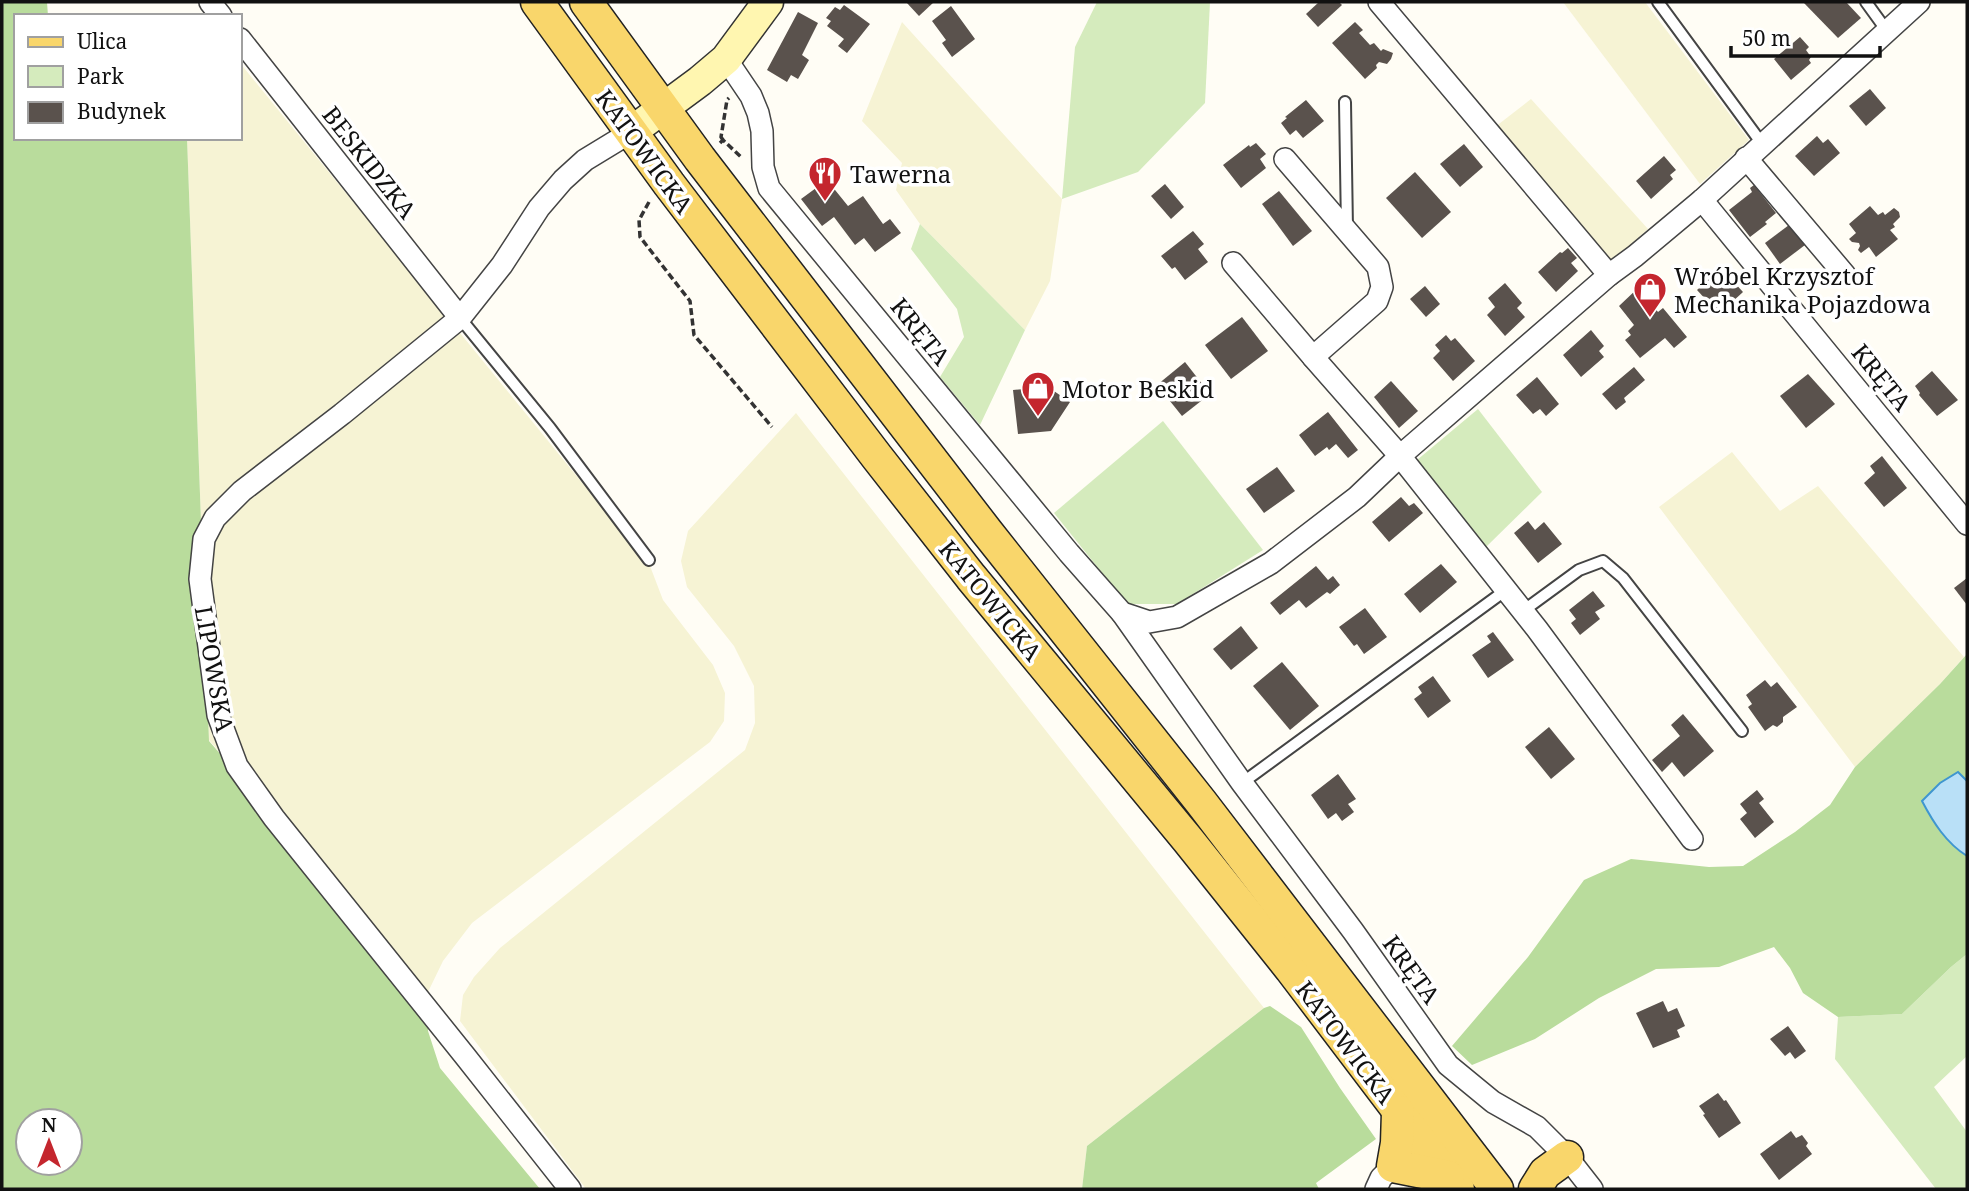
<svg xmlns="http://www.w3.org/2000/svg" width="1969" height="1191" viewBox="0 0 1969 1191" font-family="'Noto Serif',serif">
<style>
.farmland{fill:#f6f3d4}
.green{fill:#d5ebbd}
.forest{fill:#b9dc9c;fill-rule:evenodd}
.water{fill:#b9e0f7;stroke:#3f96cf;stroke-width:2}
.building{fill:#5a524d}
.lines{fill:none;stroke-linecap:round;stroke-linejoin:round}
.lane-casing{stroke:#444;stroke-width:14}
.street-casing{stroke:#444;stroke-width:24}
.secondary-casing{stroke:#333;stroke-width:33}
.primary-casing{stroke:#222;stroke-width:35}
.path{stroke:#333;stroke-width:3.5;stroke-dasharray:7 3.5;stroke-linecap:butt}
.lane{stroke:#fff;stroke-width:10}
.street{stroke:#fff;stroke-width:21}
.secondary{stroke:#fff6b0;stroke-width:30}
.primary{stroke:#f9d66b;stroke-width:32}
.labels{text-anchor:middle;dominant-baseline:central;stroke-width:7;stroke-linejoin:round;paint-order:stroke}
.street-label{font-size:24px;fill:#111;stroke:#fff}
.poi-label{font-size:24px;fill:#111;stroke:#fff;text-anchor:start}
</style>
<rect width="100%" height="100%" fill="#fffdf5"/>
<g class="farmland">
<path d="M1563,2h82l104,138 -49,44z"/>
<path d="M902,22l160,177 -12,82 -25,49 -105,-106 -24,-34 6,-27 -40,-42z"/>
<path d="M240,63l410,503 13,34 50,65 12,28 -1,28 -14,21 -238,181 -29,38 -15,31 -219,-252 -22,-602h53z"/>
<path d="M1531,99l117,130 -37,33 -116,-135z"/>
<path d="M796,413l468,595 -177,138 -5,43h-496l-126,-168 3,-26 11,-18 26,-29 245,-198 10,-27 -1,-37 -20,-40 -47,-59 -6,-26 7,-30z"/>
<path d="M1732,452l48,59 38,-25 146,171 -24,27 -85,83 -196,-260z"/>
</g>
<g class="green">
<path d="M1097,2h113l-5,101 -67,69 -76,27 13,-152z"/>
<path d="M920,224l105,106 -45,95 -40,-48 24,-40 -7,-28 -46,-60z"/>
<path d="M1478,409l64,83 -56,55 -69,-87z"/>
<path d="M1163,421l100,129 -86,54h-50l-73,-91z"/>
<path d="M1967,954v102l-33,31 33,45v57h-31l-101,-130 3,-42 64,-3 49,-47z"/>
</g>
<g class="forest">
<path d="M2,2h45l1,14h-32v122h171l22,603 219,251v39l12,37 100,121h-538zM28,1121h42v42h-42z"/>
<path d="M1967,654v127l-10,-8 4,79 6,4v98l-16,13 -49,47 -64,3 -35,-24 -13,-25 -16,-21 -55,20 -63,2 -57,29 -64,41 -63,26 -20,-19 76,-89 56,-77 47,-21 78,8 34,-1 52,-34 35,-27 25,-38 85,-83z"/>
<path d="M1270,1006l31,21 39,61 36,51 -60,44 3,6h-237l5,-43 177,-138z"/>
</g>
<path class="water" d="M1958,772l9,9v75c-21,-13 -34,-34 -45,-55l18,-18z"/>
<g class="building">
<path d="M906,2h28l-15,14z"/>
<path d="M1319,2h20l3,3 -24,22 -12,-13z"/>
<path d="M1803,2h43l15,16 -23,20z"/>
<path d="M844,5l26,19 -23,29 -9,-7 6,-7 -17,-13 4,-5 -5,-3 9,-11 5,3z"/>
<path d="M951,6l24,33 -23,18 -10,-14 4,-3 -14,-19z"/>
<path d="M798,12l20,11 -16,32 7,5 -11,19 -7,-4 -4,7 -20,-12z"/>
<path d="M1355,22l8,8 -4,3 11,12 4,-2 7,8 2,-2 10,4 -2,6 -4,5 -8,-2 -3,3 1,3 -12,11 -33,-36z"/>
<path d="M1800,37l9,10 -3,3 5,7 -2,3 2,3 -20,17 -17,-21z"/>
<path d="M1870,89l16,19 -20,18 -17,-20z"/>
<path d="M1306,100l18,21 -21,17 -7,-8 -6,5 -9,-12 6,-5 -2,-1z"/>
<path d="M1817,136l6,7 5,-4 12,14 -26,23 -19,-20z"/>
<path d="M1256,143l10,11 -6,5 6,9 -25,20 -18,-23 26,-20 1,2z"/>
<path d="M1464,144l19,23 -23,20 -20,-23z"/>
<path d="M1664,156l12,14 -6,5 3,4 -22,20 -15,-18z"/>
<path d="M1415,172l36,40 -29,26 -36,-40z"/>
<path d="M827,180l21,26 15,-10 20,28 7,-5 11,14 -26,19 -11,-14 -9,7 -21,-28 -12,9 -21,-27z"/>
<path d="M1165,184l19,23 -13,12 -20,-23z"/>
<path d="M1754,185l22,28 -11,9 2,2 -17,13 -21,-27 23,-18 -2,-4z"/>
<path d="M1279,191l33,40 -19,15 -31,-42z"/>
<path d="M1870,206l8,9 5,-3 2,3 9,-7 5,4 1,5 -7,7 2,3 -5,3 8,9 -22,18 -7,-10 -8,6 -3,-3 2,-4 -1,-3 -7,-1 -3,-3 7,-6 -7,-9z"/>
<path d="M1789,225l16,20 -25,19 -15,-21z"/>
<path d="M1193,231l11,13 -6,5 10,13 -23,18 -10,-13 -3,2 -11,-13z"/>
<path d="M1568,248l9,10 -6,5 7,8 -22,21 -18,-20 22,-20 2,1z"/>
<path d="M1721,268l22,24 -24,22 -22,-24z"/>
<path d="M1505,283l17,20 -5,5 8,9 -20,19 -18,-21 8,-8 -7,-9z"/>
<path d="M1425,286l15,18 -14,13 -16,-18z"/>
<path d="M1638,288l20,24 5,-4 24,29 -13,11 -9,-10 -25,20 -15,-18 6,-5 -3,-4 6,-6 -15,-19z"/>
<path d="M1242,317l26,34 -37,28 -26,-34z"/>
<path d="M1591,330l13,16 -5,5 5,6 -23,20 -18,-22z"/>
<path d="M1446,335l5,6 4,-3 20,23 -22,20 -20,-23 7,-7 -5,-6z"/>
<path d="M1185,362l25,32 -28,22 -25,-31z"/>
<path d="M1634,367l11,13 -21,18 2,4 -10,8 -14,-16z"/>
<path d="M1932,371l26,29 -21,16 -18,-21 1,-2 -5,-7z"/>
<path d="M1808,374l27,30 -29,24 -26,-32z"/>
<path d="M1032,376l38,26 -19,29 -33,3 -5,-44 11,-1z"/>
<path d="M1537,377l22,27 -13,12 -6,-7 -7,5 -17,-19z"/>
<path d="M1391,381l27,30 -19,17 -25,-31z"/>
<path d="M1328,412l30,38 -10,8 -12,-14 -7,6 -2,-3 -12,9 -16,-21z"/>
<path d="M1882,456l25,32 -23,19 -20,-24 11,-10 -5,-7z"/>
<path d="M1277,467l18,24 -31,22 -18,-24z"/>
<path d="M1401,497l8,9 5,-3 9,10 -34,29 -17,-20z"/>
<path d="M1528,521l7,9 9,-8 18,22 -24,19 -24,-30z"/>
<path d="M1441,564l16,18 -37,31 -16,-19z"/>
<path d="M1316,566l12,14 5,-4 7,9 -10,9 -3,-2 -21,16 -7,-8 -19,15 -10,-12z"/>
<path d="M1967,578v27l-13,-17z"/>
<path d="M1593,591l12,15 -10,6 5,7 -20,16 -9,-12 5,-4 -7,-9z"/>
<path d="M1365,608l22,29 -23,17 -7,-10 -3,2 -15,-19z"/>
<path d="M1241,626l17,22 -27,22 -18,-21z"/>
<path d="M1493,632l21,28 -26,18 -16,-23 19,-13 -4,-6z"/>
<path d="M1282,662l37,44 -29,24 -37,-44z"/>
<path d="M1433,676l18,25 -23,17 -14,-19 8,-6 -4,-6z"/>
<path d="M1765,680l6,7 6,-5 20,25 -14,10v5l-6,5 -4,-2 -8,6 -17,-24 4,-3 -6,-9z"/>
<path d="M1683,714l31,37 -30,26 -12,-15 -10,10 -10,-12 28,-24 -9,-11z"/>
<path d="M1549,727l26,32 -24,20 -26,-32z"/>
<path d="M1338,774l18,25 -8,5 6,8 -12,9 -6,-8 -8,6 -17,-24z"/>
<path d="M1757,790l7,9 -5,4 15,19 -19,16 -15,-19 7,-6 -7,-9z"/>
<path d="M1663,1001l5,11 9,-4 8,18 -8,4 3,7 -27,11 -17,-35z"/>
<path d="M1788,1026l18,25 -11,8 -5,-7 -5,4 -15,-17z"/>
<path d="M1718,1093l6,8 2,-1 15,23 -22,15 -16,-23 2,-1 -6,-8z"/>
<path d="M1791,1131l5,7 6,-3 6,8 -2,3 6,8 -33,26 -19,-26z"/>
</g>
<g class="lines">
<defs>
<g id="lane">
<path d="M1658,2l105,143"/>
<path d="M1866,2l21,29"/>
<path d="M1345,102l2,127"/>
<path d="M460,318l90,110 99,132"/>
<path d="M1523,611l56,-41 24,-9 20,17 119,153"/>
<path d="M1242,783l264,-193"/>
</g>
<g id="street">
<path d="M210,2l11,14"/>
<path d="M1379,2l230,273"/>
<path d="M240,39l220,279"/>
<path d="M726,59l25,37 7,17 4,18 1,36 6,21 300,365 53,60 27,9 28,-5 94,-54 86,-66 43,-41 209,-181 26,-19 67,-56 217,-198"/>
<path d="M1746,158l99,117"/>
<path d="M1285,159l93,108 4,20 -5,14 -64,56 87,99 137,173 155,210"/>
<path d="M1702,200l265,324"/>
<path d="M1233,263l80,94"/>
<path d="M1122,613l120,170 111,148 95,134 45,37 44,25 30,30 25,32"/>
<path d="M570,1189l-105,-133 -191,-238 -37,-52 -19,-51 -18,-136 4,-40 11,-21 27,-27 100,-77 118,-96 42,-53 37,-57 24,-28 22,-20 46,-28"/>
<path d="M1376,1189l5,-11 12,-12"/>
</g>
<path id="secondary" d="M631,132l69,-51 26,-22 42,-57"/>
<g id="primary">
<path d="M537,2l132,182 208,273 94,120 217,263 103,129 167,220"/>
<path d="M586,2l114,157 287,373 214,270 296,387"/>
<path d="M1398,1112l-1,31 -4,23 55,11"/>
<path d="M1535,1189l10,-16 22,-16"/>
</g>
</defs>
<use href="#lane" class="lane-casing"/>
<use href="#street" class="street-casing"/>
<use href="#secondary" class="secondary-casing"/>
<use href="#primary" class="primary-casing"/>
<g class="path">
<path d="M723,140l-2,-3 6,-37 2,-2"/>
<path d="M720,143l3,-3 19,18"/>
<path d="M649,202l-10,18 1,17 50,64 4,34 78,92"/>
</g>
<use href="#lane" class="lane"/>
<use href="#street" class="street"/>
<use href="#secondary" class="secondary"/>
<use href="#primary" class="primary"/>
</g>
<defs>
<symbol id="restaurant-pin" viewBox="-11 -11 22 30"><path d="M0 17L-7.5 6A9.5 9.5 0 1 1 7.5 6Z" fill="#c4262e" stroke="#fff"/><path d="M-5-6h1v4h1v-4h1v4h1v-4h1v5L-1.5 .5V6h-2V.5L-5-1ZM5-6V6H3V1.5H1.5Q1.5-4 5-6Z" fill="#fff"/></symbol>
<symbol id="shop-pin" viewBox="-11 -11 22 30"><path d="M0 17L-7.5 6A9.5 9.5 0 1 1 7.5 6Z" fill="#c4262e" stroke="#fff"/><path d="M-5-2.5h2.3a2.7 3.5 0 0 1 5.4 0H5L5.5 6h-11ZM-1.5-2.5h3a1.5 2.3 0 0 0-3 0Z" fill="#fff"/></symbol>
</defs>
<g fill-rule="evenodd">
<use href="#restaurant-pin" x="806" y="154" width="38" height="52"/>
<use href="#shop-pin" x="1631" y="270" width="38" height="52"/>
<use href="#shop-pin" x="1019" y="369" width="38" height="52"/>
</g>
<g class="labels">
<g class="street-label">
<text transform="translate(645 151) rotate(54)">KATOWICKA</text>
<text transform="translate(370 162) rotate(52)">BESKIDZKA</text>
<text transform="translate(921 331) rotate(51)">KRĘTA</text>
<text transform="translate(1882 377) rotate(51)">KRĘTA</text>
<text transform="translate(991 600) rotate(51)">KATOWICKA</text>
<text transform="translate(215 669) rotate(80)">LIPOWSKA</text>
<text transform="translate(1412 969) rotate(54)">KRĘTA</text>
<text transform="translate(1346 1042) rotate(53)">KATOWICKA</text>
</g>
<g class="poi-label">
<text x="850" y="173">Tawerna</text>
<text x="1674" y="275">Wróbel Krzysztof<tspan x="1674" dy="28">Mechanika Pojazdowa</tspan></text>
<text x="1062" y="388">Motor Beskid</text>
</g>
</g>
<rect width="1969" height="1191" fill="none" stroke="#111111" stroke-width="7"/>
<rect x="14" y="14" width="228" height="126" fill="#ffffff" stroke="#a0a0a0" stroke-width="2"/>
<rect x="28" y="37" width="35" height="10" fill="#f9d66b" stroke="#a0a0a0" stroke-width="2"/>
<text x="77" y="49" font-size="21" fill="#111111">Ulica</text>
<rect x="28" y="66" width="35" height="21" fill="#d5ebbd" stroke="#a0a0a0" stroke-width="2"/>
<text x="77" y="84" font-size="21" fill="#111111">Park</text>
<rect x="28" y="102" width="35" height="21" fill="#5a524d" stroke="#a0a0a0" stroke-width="2"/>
<text x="77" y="119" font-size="21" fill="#111111">Budynek</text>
<g transform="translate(49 1142)"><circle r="33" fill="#ffffff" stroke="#a0a0a0" stroke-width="2"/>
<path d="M0-5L12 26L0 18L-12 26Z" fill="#c4262e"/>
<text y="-10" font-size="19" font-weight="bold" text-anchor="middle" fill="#111111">N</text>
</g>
<path d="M1731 46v10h149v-10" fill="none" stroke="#111111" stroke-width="3.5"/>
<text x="1742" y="46" font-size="21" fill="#111111" stroke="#ffffff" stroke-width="5" paint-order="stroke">50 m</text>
</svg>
